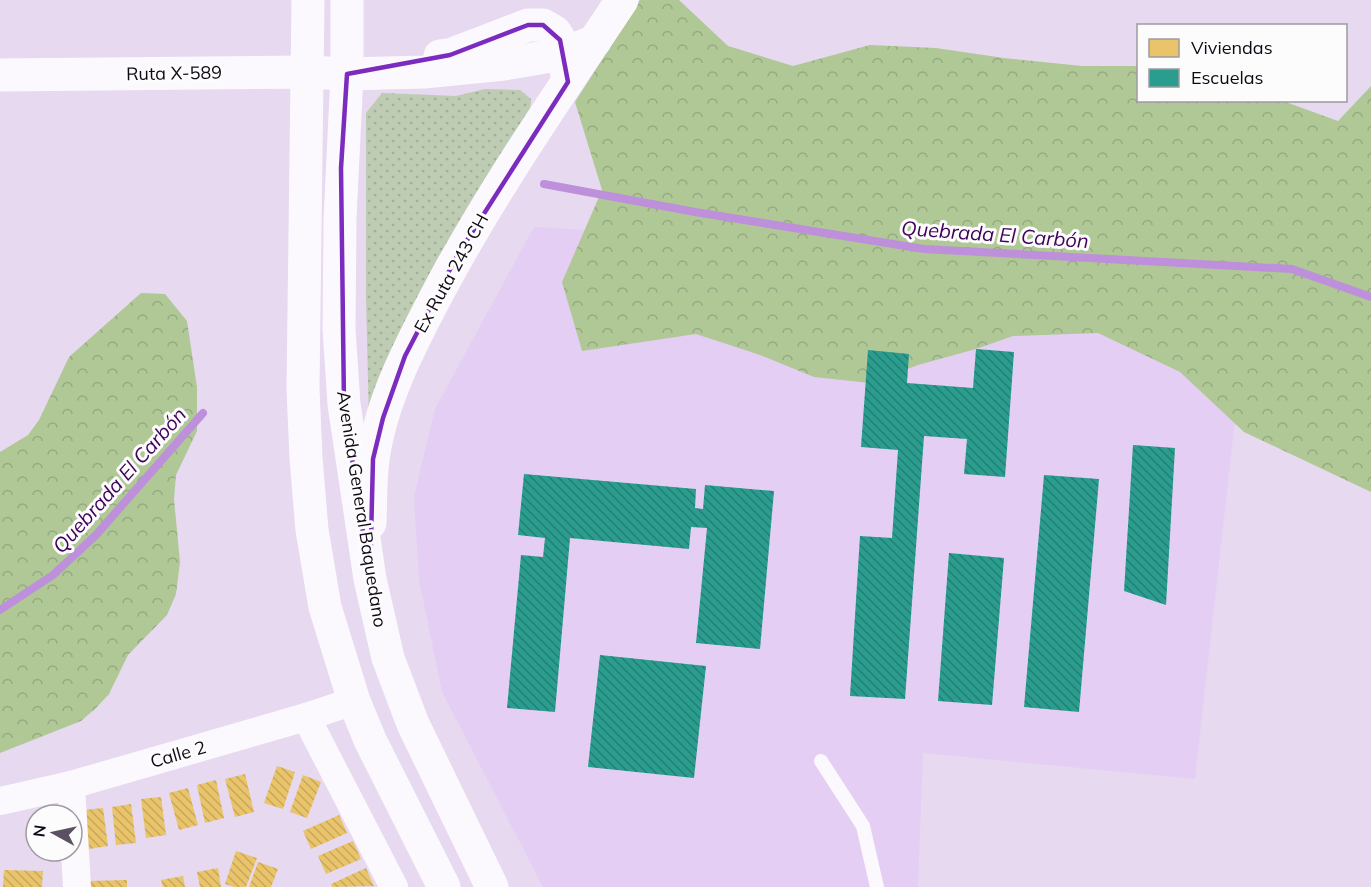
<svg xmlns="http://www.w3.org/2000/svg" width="1371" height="887" viewBox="0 0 1371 887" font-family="Mulish,sans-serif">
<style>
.built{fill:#e4cef3}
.grass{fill:url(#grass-dots)}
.forest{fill:url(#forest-crowns)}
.homes{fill:url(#homes-back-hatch)}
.schools{fill:url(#schools-back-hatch)}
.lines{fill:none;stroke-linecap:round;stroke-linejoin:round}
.stream{stroke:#be8fda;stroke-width:8}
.service{stroke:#fbf9fd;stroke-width:14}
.minor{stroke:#fbf9fd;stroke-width:28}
.tertiary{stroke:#fbf9fd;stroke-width:33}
.secondary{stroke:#fbf9fd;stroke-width:33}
.marked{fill:none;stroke:#7b2cbf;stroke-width:4.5;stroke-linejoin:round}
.labels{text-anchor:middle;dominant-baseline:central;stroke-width:6;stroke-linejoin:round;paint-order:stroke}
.street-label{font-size:18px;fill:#110816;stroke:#fcfcfc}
.water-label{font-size:20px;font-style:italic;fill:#41005c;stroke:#fcfcfc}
</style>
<defs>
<pattern id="grass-dots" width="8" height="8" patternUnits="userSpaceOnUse" patternTransform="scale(1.5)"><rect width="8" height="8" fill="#beccb3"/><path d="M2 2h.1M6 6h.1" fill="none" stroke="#a2ae99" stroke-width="1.8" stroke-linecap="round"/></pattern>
<pattern id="forest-crowns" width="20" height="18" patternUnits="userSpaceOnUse" patternTransform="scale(1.5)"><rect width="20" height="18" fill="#afc896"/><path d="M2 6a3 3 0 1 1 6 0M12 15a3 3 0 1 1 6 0" fill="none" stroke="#96aa81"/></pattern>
<pattern id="homes-back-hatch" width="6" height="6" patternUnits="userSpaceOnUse" patternTransform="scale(1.5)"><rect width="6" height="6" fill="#e9c46a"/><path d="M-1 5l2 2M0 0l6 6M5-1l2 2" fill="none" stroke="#c7a75b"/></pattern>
<pattern id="schools-back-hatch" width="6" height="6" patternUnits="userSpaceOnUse" patternTransform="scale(1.5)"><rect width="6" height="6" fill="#2a9d8f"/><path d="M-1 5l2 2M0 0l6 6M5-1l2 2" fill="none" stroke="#237e74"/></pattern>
</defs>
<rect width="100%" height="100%" fill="#e7d9f0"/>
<path class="built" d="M534,227l718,41 -57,511 -272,-26 -5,134h-375l-101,-195 -23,-112 -5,-83 21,-88z"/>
<path class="grass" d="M485,89l35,1 11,9 -1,15 -93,145 -52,104 -16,57 -3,-121v-186l16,-20 74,3z"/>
<g class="forest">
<path d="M640,0h39l49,46 65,20 77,-21 66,3 68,10 78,8h56v34l145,1 55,20 33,-35v406l-127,-60 -64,-60 -82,-39 -85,3 -37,13 -58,16 -48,18 -56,-6 -54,-22 -64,-21 -114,17 -20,-69 40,-92 -27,-88z"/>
<path d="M141,293l24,1 22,27 10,66v44l-21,44 -2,24 6,63 -4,32 -9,21 -39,40 -19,39 -13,14 -15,13 -81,32v-301l28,-17 11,-15 30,-63z"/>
</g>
<g class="homes">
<path d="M277,766l18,6 -12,37 -19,-6z"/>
<path d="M245,774l9,38 -19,5 -10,-38z"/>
<path d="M303,775l18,7 -14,36 -17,-6z"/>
<path d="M216,780l8,38 -19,5 -8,-38z"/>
<path d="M188,788l10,37 -19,5 -10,-37z"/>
<path d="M161,797l5,38 -20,3 -5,-39z"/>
<path d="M131,804l5,39 -20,2 -4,-38z"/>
<path d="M103,808l5,38 -19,3 -5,-39z"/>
<path d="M339,815l8,18 -36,16 -8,-18z"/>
<path d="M353,841l8,18 -35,15 -8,-18z"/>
<path d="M236,851l21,7 -11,29h-12l-9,-3z"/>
<path d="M258,862l20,7 -7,18h-22z"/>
<path d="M218,868l3,19h-21l-3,-15z"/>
<path d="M366,868l8,18 -42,1 -1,-3z"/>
<path d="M4,870l39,1 -1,16h-39z"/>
<path d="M183,876l2,11h-22l-2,-7z"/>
<path d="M127,880v7h-39v-6z"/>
</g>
<g class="schools">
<path d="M976,349l38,3 -9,125 -41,-3 3,-35 -43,-3 -19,263 -55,-3 10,-160 32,2 6,-88 -37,-3 7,-97 41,4 -2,29 66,5z"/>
<path d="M1133,445l42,3 -9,157 -42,-14z"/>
<path d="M524,474l172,15 -1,19 8,1 2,-24 69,6 -14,158 -64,-6 11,-115 -16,-1 -2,22 -119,-11 -15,174 -48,-4 14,-153 22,2 2,-19 -27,-3z"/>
<path d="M1044,475l55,4 -20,233 -55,-5z"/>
<path d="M949,553l55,5 -12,147 -54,-4z"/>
<path d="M600,655l106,11 -12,112 -106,-11z"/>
</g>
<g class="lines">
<g class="stream">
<path d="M544,184l151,28 229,37 368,20 79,28"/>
<path d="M0,610l53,-35 43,-40 107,-122"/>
</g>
<path class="service" d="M821,761l42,65 14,61"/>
<g class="minor">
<path d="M306,717l88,170"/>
<path d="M71,785l6,102"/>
<path d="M0,801l71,-16 235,-68 48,-16"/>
</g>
<g class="tertiary">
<path d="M440,56l10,-1 78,-30h15l12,7 5,8 7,35"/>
<path d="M0,75l306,-3 41,2 77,-2 80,-8 59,-10 32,-13"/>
<path d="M370,523c1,-21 0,-42 3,-63 7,-55 34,-108 59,-156 55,-106 124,-205 190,-304"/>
</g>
<g class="secondary">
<path d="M308,0l-5,389 3,69 6,72 13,77 29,94 16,39 74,147"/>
<path d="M347,0v74l-7,145 -1,110 5,75 26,175 18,79 25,66 79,163"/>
</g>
</g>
<path class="marked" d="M528,25h15l17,15 8,42 -111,174 -52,100 -22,62 -10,41 -3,120 -26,-175 -3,-236 6,-94 103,-19z"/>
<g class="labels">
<g class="street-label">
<text transform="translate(174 73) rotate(-1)">Ruta X-589</text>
<text transform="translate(451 273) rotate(-61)">Ex Ruta 243 CH</text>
<text transform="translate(362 509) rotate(81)">Avenida General Baquedano</text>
<text transform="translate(178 754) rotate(-16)">Calle 2</text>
</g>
<g class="water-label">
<text transform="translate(995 234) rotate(4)">Quebrada El Carbón</text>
<text transform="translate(119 480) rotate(-48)">Quebrada El Carbón</text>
</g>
</g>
<rect x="1137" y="24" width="210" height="78" fill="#fcfcfc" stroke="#9e9aa0" stroke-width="1.5"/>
<rect x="1149" y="39" width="30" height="18" fill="#e9c46a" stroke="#9e9aa0" stroke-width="1.5"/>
<text x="1191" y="54" font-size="18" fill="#110816">Viviendas</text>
<rect x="1149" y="69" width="30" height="18" fill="#2a9d8f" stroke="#9e9aa0" stroke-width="1.5"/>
<text x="1191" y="84" font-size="18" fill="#110816">Escuelas</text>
<g transform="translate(54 833) rotate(278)"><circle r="28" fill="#fcfcfc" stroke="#9e9aa0" stroke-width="1.5"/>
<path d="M0-4.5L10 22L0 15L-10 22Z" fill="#5c5162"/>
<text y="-9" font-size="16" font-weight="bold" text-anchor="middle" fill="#110816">N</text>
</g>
</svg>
